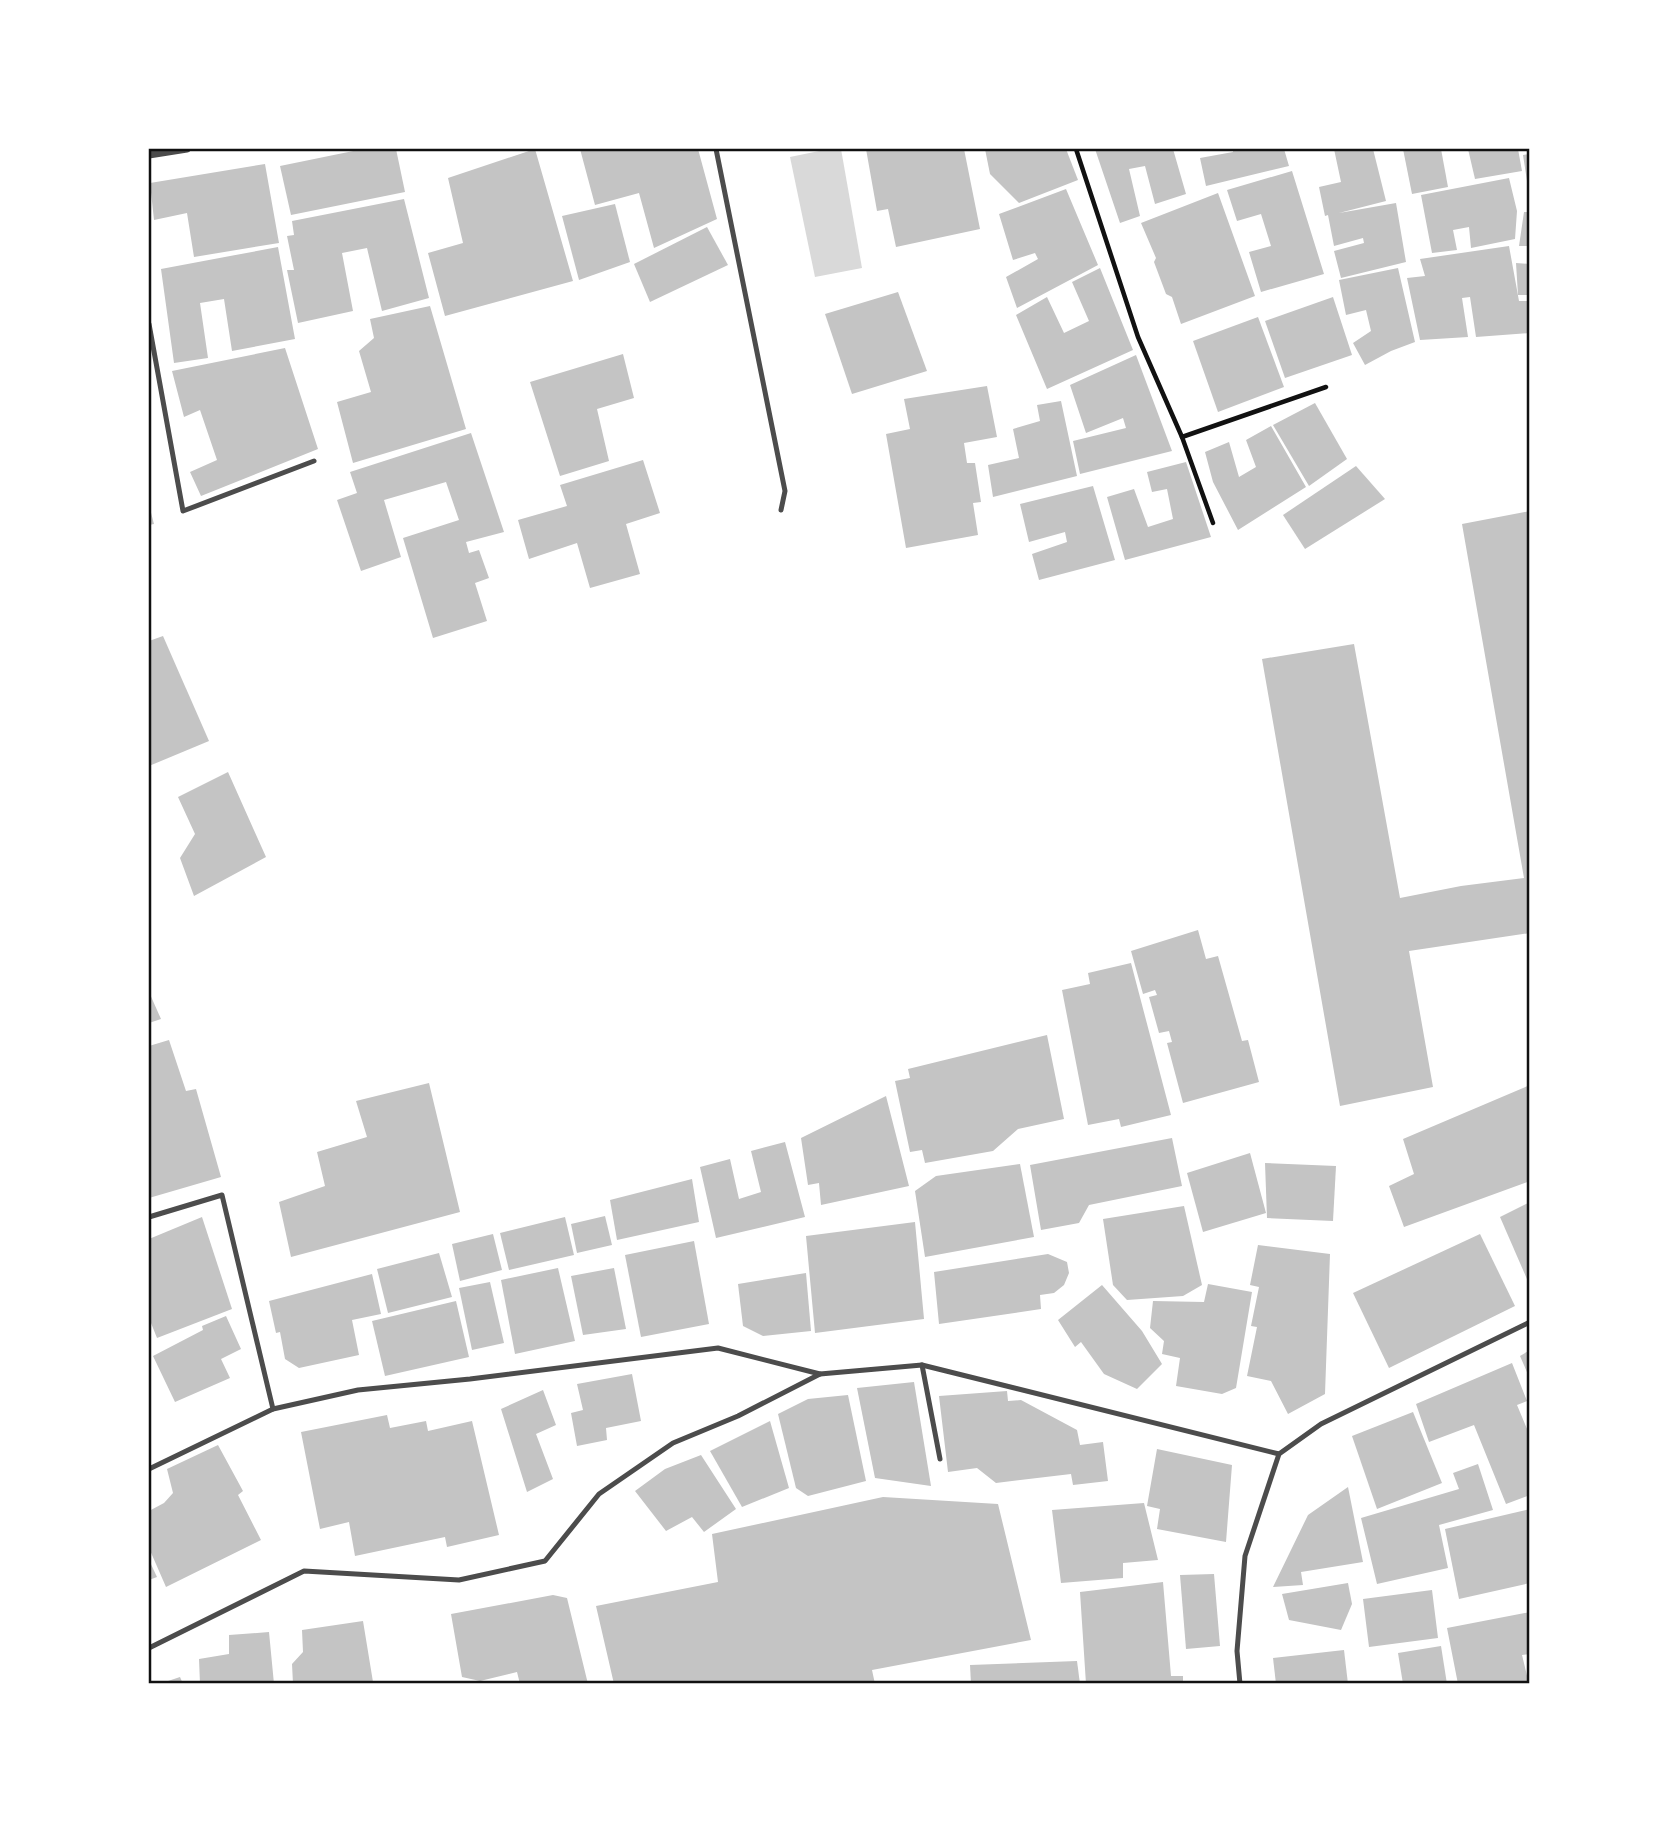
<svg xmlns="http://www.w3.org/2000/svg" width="1679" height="1833" viewBox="0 0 1679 1833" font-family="'Crimson Pro',serif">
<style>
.water{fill:#d9d9d9}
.building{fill:#c4c4c4}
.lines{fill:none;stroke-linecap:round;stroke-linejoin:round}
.path{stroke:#111;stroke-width:4.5}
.service{stroke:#4c4c4c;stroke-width:5}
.minor{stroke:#4c4c4c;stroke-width:7}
.neatline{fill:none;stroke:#111;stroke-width:2.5}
</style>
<rect width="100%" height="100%" fill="#fff"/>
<path class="water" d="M829,149h12l21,119 -47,9 -25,-120z"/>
<g class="building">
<path d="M363,149h33l9,43 -114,23 -11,-49z"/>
<path d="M535,149l38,132 -128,35 -17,-63 35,-10 -15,-65z"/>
<path d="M580,149h118l19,70 -63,29 -15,-55 -44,12z"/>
<path d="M866,149h98l16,80 -84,18 -8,-38 -11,2z"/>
<path d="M985,149h81l12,31 -59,23 -29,-29z"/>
<path d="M1095,149h78l13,45 -31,10 -10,-38 -16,3 11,47 -20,7z"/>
<path d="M1233,149h51l5,17 -83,20 -6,-28 33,-6z"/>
<path d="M1334,149h39l13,52 -47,12 57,-10 10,59 -65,16 -7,-27 30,-8 -1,-5 -29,8 -6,-31 -3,1 -6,-29 22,-5z"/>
<path d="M1403,149h38l7,38 -36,7z"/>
<path d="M1468,149h50l4,22 -47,8z"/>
<path d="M1530,154v26l-3,1 -4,-26z"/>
<path d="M265,164l14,79 -85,14 -7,-44 -33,7 -4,-37z"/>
<path d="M1292,171l32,103 -63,18 -12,-40 22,-6 -10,-32 -24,7 -10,-31z"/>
<path d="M1509,178l8,33 -2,28 -44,9 -2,-21 -16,3 4,20 -25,3 -11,-58z"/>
<path d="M1066,189l32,76 -81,43 -11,-31 32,-18 -3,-6 -22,7 -14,-46z"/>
<path d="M1218,193l37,103 -74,28 -9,-27 -6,-3 -12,-32 2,-4 -15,-35z"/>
<path d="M404,199l25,99 -47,13 -15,-63 -25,5 11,58 -55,12 -11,-53h7l-7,-34 7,-1 -2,-14z"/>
<path d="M615,204l15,58 -51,18 -17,-64z"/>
<path d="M1524,212h6v34h-11z"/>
<path d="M707,227l21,38 -78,37 -16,-38z"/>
<path d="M1509,246l10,55h11v32l-54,4 -6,-40 -8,1 6,39 -48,3 -13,-62 18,-2 -5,-17z"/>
<path d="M278,247l17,92 -63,12 -8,-52 -24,4 8,55 -34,5 -13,-94z"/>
<path d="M1516,263l14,1v31h-12z"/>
<path d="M1100,268l33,82 -86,39 -31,-74 31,-18 17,36 25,-12 -17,-39z"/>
<path d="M1398,268l17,74 -24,9 -26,14 -12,-22 18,-12 -5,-21 -20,5 -7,-35z"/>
<path d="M898,292l29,79 -75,23 -27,-80z"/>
<path d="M1333,297l19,58 -67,23 -20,-57z"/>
<path d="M430,306l36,123 -113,34 -16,-61 34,-10 -12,-41 15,-13 -4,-19z"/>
<path d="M1258,317l26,70 -66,25 -25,-71z"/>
<path d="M285,348l33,101 -117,47 -11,-24 27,-12 -17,-50 -16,7 -12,-46z"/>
<path d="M623,354l11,44 -37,11 12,52 -49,15 -30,-94z"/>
<path d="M1136,355l36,96 -92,23 -7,-33 53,-13 -3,-10 -37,15 -16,-48z"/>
<path d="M987,386l10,51 -33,6 3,20h8l6,39 -8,1 5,32 -72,13 -20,-114 24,-5 -6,-30z"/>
<path d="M1061,401l16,75 -84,21 -5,-32 31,-7 -6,-29 27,-8 -3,-16z"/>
<path d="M1315,403l32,56 -38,27 -36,-61z"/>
<path d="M1271,426l35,61 -68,43 -25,-48 -8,-30 24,-10 10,35 17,-10 -10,-27z"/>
<path d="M471,433l33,99 -38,10 3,11 10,-3 10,28 -14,5 12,38 -54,17 -30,-100 56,-18 -13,-38 -62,18 17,57 -40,14 -24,-71 20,-7 -7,-21z"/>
<path d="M643,460l17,53 -34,11 14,50 -50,14 -13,-45 -48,16 -11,-39 49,-14 -7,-21z"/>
<path d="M1186,462l25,75 -86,23 -18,-63 27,-8 14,38 25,-8 -6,-30 -15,3 -5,-20z"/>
<path d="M1356,466l29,33 -80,50 -22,-34z"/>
<path d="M1093,486l22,74 -76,20 -7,-26 35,-12 -2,-10 -36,10 -9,-38z"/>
<path d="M149,505l5,19 -5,1z"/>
<path d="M1530,511v422l-121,18 24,136 -93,19 -78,-447 92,-15 46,254 61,-12 63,-8 -62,-354z"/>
<path d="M163,636l46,105 -60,25v-125z"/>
<path d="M228,772l38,85 -72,39 -14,-38 15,-24 -17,-37z"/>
<path d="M1198,930l8,29 12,-3 24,85 6,-1 11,42 -76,21 -16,-60 5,-1 -3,-11 -10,2 -10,-36 8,-2 -2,-5 -12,4 -12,-43z"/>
<path d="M1131,963l40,152 -50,12 -2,-8 -31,6 -26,-135 28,-6 -2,-11z"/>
<path d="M149,992l12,27 -12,4z"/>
<path d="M1047,1035l17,84 -46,10 -25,22 -68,12 -3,-13 -12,2 -15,-71 15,-3 -2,-9z"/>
<path d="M169,1040l17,51 10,-2 25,88 -72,21v-152z"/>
<path d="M429,1083l31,129 -169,45 -12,-55 46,-16 -8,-34 50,-15 -11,-36z"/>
<path d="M1530,1085v96l-126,46 -15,-41 25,-12 -11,-35z"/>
<path d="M886,1096l23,90 -88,19 -2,-22 -11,2 -7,-47z"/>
<path d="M1172,1138l10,48 -93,19 -10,18 -38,7 -11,-65z"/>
<path d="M785,1142l20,75 -89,21 -16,-71 30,-8 9,40 22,-7 -10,-41z"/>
<path d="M1250,1153l16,60 -63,19 -16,-59z"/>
<path d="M1265,1163l71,3 -3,55 -66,-3z"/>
<path d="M1020,1164l14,73 -109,20 -10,-66 21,-15z"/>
<path d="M692,1179l7,43 -82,18 -7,-40z"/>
<path d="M1530,1202v84l-30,-69z"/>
<path d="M1184,1206l18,79 -19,11 -56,4 -14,-15 -10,-66z"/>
<path d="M605,1216l7,29 -35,8 -6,-29z"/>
<path d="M202,1217l30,92 -75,29 -8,-20v-79z"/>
<path d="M565,1217l9,38 -65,15 -9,-37z"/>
<path d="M915,1222l9,97 -109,14 -9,-97z"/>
<path d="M493,1234l9,36 -42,11 -8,-37z"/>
<path d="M1480,1234l35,72 -126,62 -36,-75z"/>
<path d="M694,1241l15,83 -68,13 -16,-82z"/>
<path d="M1258,1245l72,9 -5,140 -37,20 -17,-33 -24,-5 10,-49 -6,-1 8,-39 -9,-2z"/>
<path d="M439,1253l13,44 -64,16 -11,-44z"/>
<path d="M1048,1254l19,8 2,11 -5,12 -10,8 -14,2 1,14 -102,15 -5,-52z"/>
<path d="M558,1268l17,73 -60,13 -14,-74z"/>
<path d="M614,1268l12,61 -43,6 -12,-59z"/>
<path d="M806,1273l5,58 -48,5 -20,-10 -5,-42z"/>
<path d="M372,1274l9,40 -29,6 7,35 -60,13 -14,-9 -5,-27 -4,1 -7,-32z"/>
<path d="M490,1282l14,61 -32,7 -13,-62z"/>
<path d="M1208,1284l44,8 -16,96 -14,6 -46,-8 4,-28 -18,-4 2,-13 -14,-13 3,-27 51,1z"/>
<path d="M1102,1285l40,46 20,33 -25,25 -33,-15 -23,-32 -6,5 -17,-27z"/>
<path d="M456,1301l13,56 -84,19 -13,-55z"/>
<path d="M226,1316l15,33 -20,10 9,19 -55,24 -22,-46 50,-26 -1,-4z"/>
<path d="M1530,1350v29l-10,-23z"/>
<path d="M1512,1363l15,38 -10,4 13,31v59l-24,9 -32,-79 -45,17 -13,-38z"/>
<path d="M632,1374l9,47 -35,7 1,12 -30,6 -6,-33 12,-3 -6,-26z"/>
<path d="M914,1382l17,104 -56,-8 -18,-90z"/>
<path d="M543,1390l13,35 -20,9 17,45 -26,13 -26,-83z"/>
<path d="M1007,1391l1,10 13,-1 56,30 3,15 23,-3 5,39 -35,4 -2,-11 -75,9 -19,-15 -29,4 -9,-76z"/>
<path d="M848,1395l18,86 -58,15 -12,-8 -18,-74 30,-15z"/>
<path d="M1413,1412l29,71 -65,26 -25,-73z"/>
<path d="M387,1415l3,13 36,-7 2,10 44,-10 27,114 -52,12 -2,-10 -90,19 -6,-34 -29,7 -19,-97z"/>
<path d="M770,1421l19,67 -47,19 -32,-56z"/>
<path d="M218,1445l25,46 -5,4 23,45 -95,47 -17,-39v-37l15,-8 9,-10 -6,-24z"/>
<path d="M1157,1449l75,16 -6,77 -69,-13 3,-20 -13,-3z"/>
<path d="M701,1455l35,54 -32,23 -12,-15 -26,14 -31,-40 30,-22z"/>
<path d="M1478,1464l15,46 -54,15 9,43 -71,16 -16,-66 98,-29 -6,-16z"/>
<path d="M1348,1487l15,75 -62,10 2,13 -30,2 35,-72z"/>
<path d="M883,1497l115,7 33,136 -159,30 3,14h-261l-18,-78 122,-24 -6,-48z"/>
<path d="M1144,1503l14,57 -35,3v15l-62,5 -9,-73z"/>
<path d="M1530,1509v74l-71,16 -14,-70z"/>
<path d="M149,1560l8,17 -8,3z"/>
<path d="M1214,1574l6,72 -34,3 -6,-74z"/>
<path d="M1163,1582l8,94h12v8h-97l-6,-92z"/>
<path d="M1348,1583l4,21 -11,26 -52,-10 -7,-26z"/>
<path d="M1432,1590l6,48 -69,9 -6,-48z"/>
<path d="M553,1595l14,3 21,86h-68l-3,-12 -37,9 -18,-4 -11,-63z"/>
<path d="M1530,1612v42l-8,1 7,29h-71l-11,-56z"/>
<path d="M363,1621l10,61 7,1 -1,1h-86l-1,-20 11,-12 -1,-22z"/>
<path d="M269,1632l5,52h-74l-1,-25 30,-5v-19z"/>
<path d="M1441,1646l6,38h-44l-5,-31z"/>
<path d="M1344,1650l4,34h-72l-3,-26z"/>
<path d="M1077,1661l3,23h-109l-1,-19z"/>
<path d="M180,1677l3,7h-24z"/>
</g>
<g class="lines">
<g class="path">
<path d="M1076,149l62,188 44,100 31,86"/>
<path d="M1182,437l144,-50"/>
</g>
<g class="service">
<path d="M716,149l69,342 -4,19"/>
<path d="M149,324l34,187 131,-50"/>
<path d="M149,1217l73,-22 51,214"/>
<path d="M922,1365l18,94"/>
<path d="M149,1469l124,-60 85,-19 112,-11 248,-31 102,26 102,-9 357,89"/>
<path d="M149,1648l155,-77 155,9 86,-19 54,-67 74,-51 65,-27 82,-42"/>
<path d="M1240,1684l-3,-33 8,-95 34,-102 42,-30 209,-102"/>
</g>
<path class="minor" d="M149,155l38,-6"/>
</g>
<rect width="1679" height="1833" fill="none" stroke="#ffffff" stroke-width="301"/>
<rect x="150" y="150" width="1378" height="1532" class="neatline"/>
</svg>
